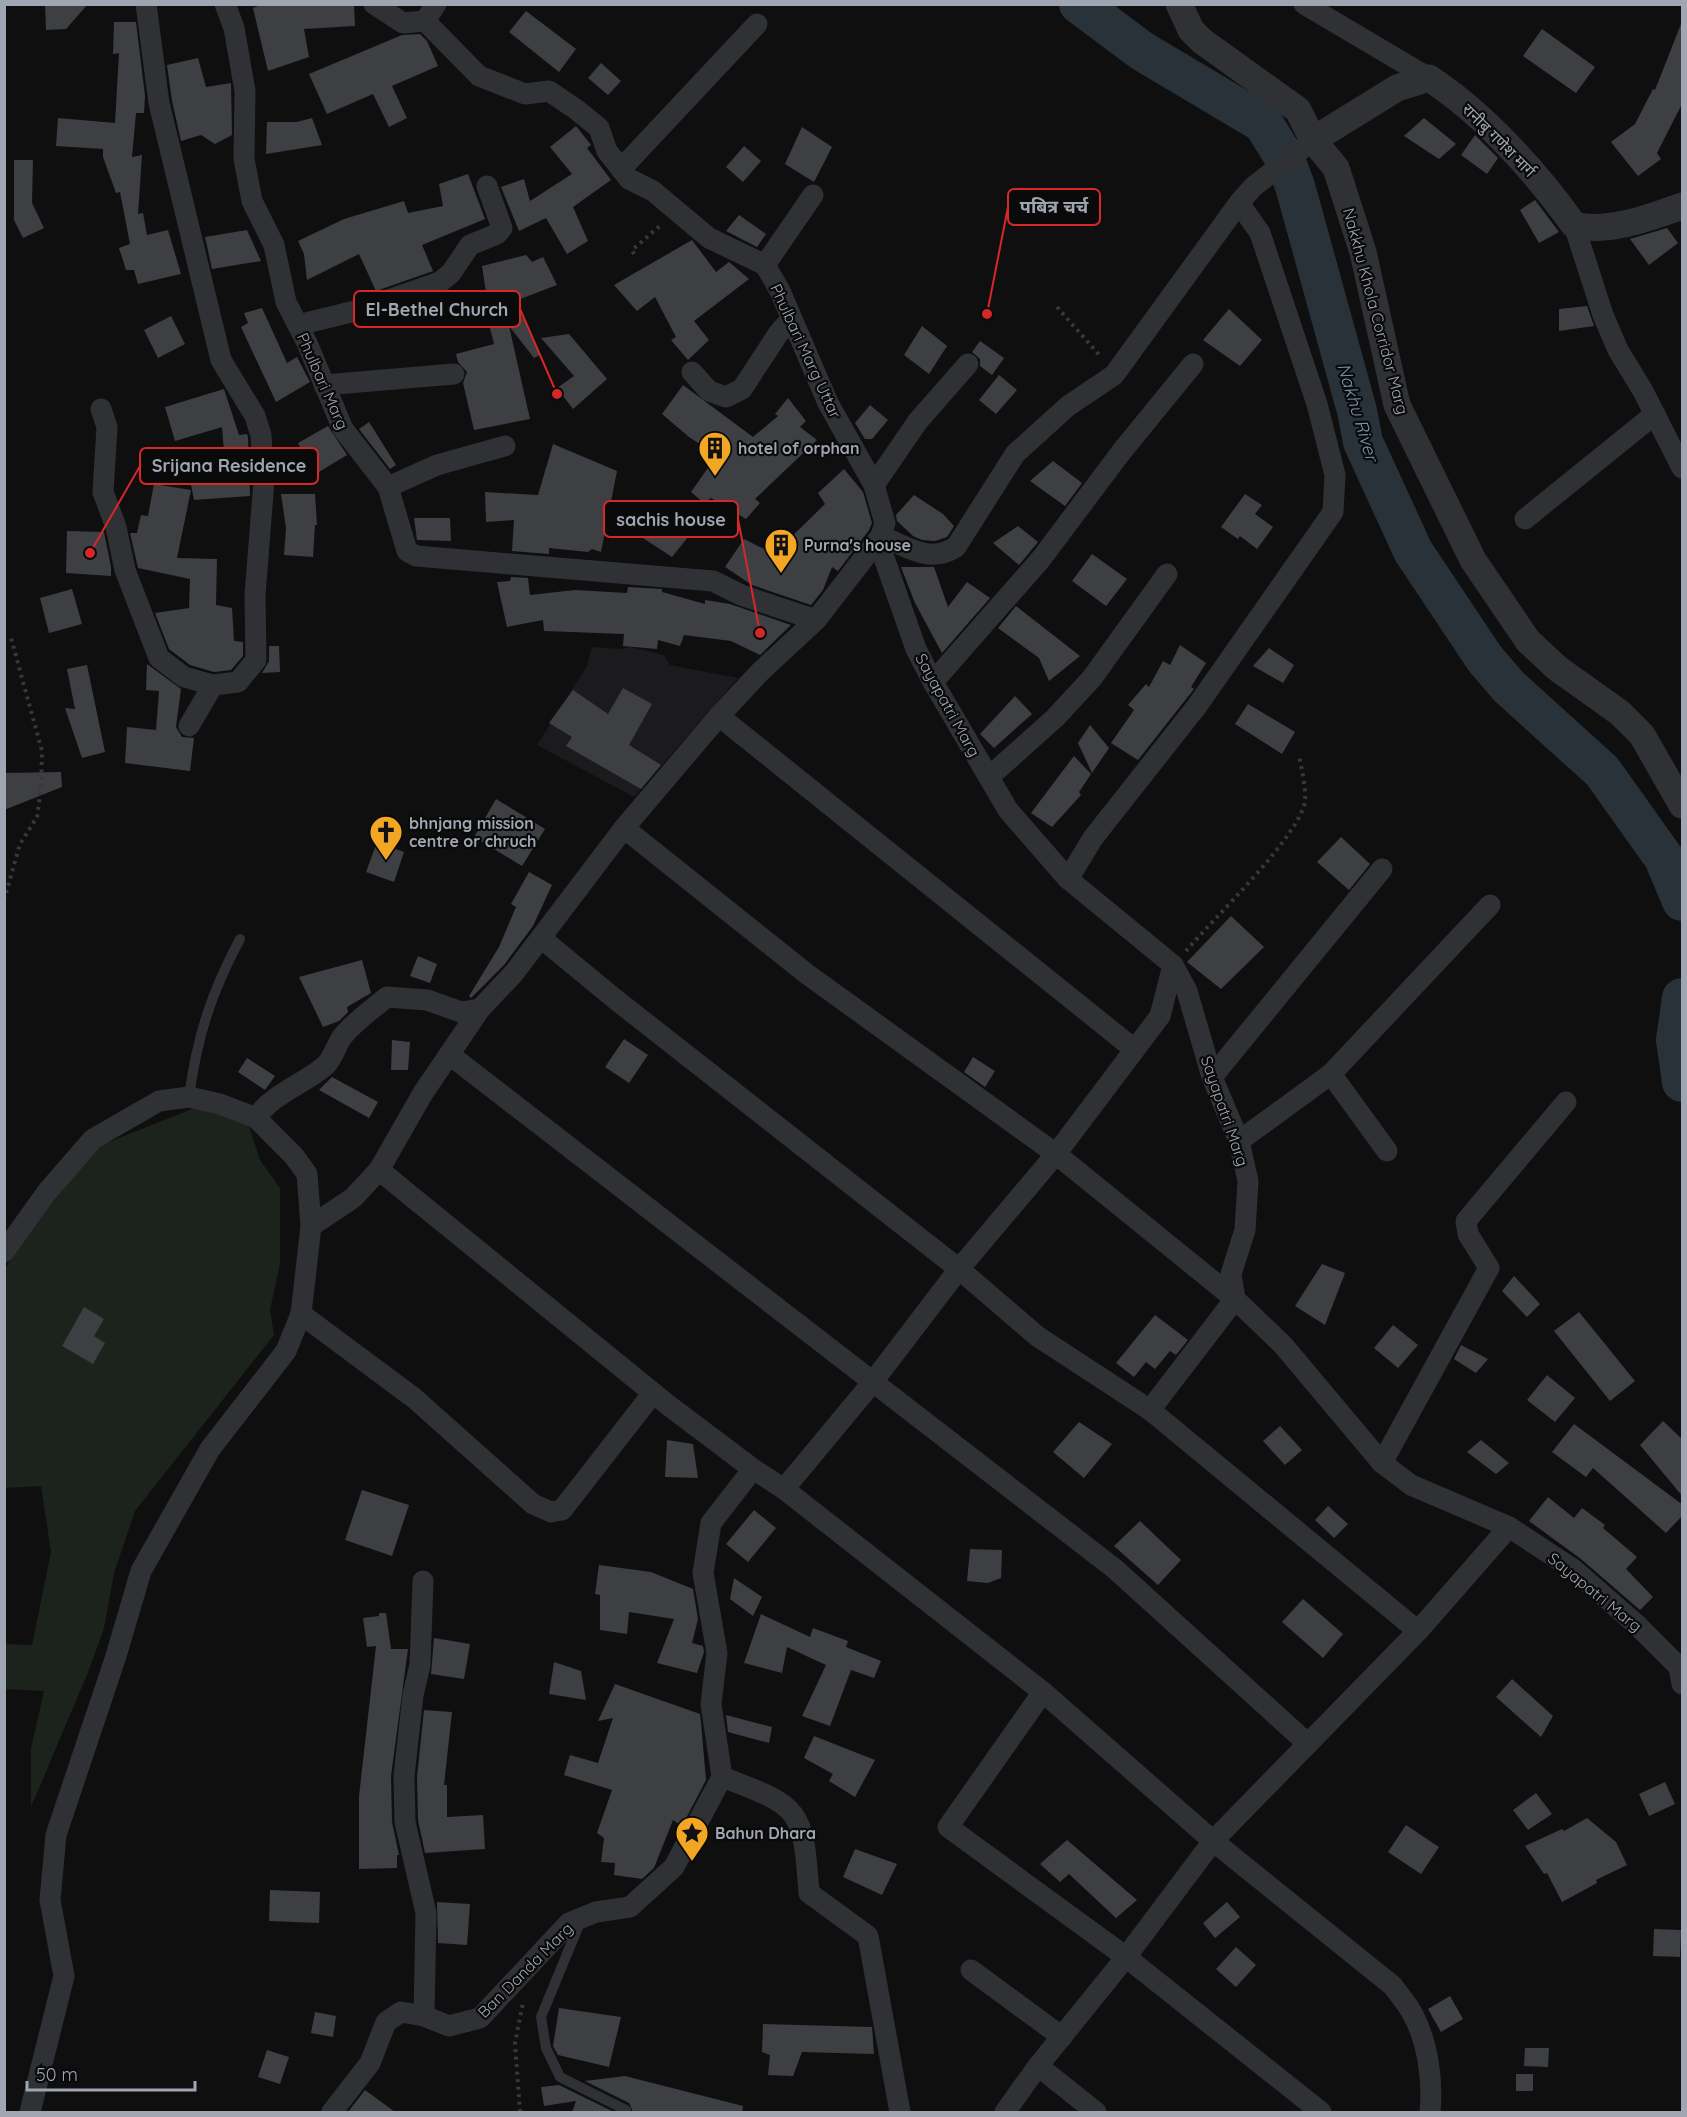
<svg xmlns="http://www.w3.org/2000/svg" width="1687" height="2117" viewBox="0 0 1687 2117" font-family="Quicksand,'Noto Sans Devanagari',sans-serif">
<style>
.built{fill:#1b1b1d}
.green{fill:#1b231c}
.lines{fill:none;stroke-linecap:round;stroke-linejoin:round}
.river{stroke:#293238;stroke-width:40}
.building{fill:#3e3f43}
.path{stroke:#36383c;stroke-width:4;stroke-dasharray:3 4.5;stroke-linecap:butt}
.service{stroke:#303135;stroke-width:10}
.minor{stroke:#303135;stroke-width:21}
.tertiary{stroke:#303135;stroke-width:27}
.labels{text-anchor:middle;dominant-baseline:central;stroke-width:4.5;stroke-linejoin:round;paint-order:stroke}
.street-label{font-size:16px;fill:#a0a6b1;stroke:#0a0a0b}
.poi-label{font-size:16px;font-weight:bold;fill:#a0a6b1;stroke:#0a0a0b;text-anchor:start}
.water-label{font-size:18px;font-style:italic;fill:#7595ae;stroke:#0a0a0b}
.leader{fill:none;stroke:#d62828;stroke-width:2}
.callout-dot{fill:#d62828;stroke:#0a0a0b;stroke-width:2}
.callout{fill:#0a0a0b;stroke:#d62828;stroke-width:2}
.callout-label{font-size:18px;text-anchor:middle;font-weight:bold;fill:#a0a6b1}
</style>
<rect width="100%" height="100%" fill="#0f0f10"/>
<path class="built" d="M592,647l29,2 9,-2 22,5 12,3 6,10 68,13 -104,119 -97,-52 50,-79z"/>
<path class="green" d="M197,1107l51,16 12,37 20,28v76l-10,46 4,25 -139,176 -21,62 -10,55 -15,42 -58,137v-59l13,-57 -39,-2 -1,-45 28,1 19,-93 -10,-66 -36,2v-220l52,-72 42,-50z"/>
<g class="lines">
<g class="river">
<path d="M1079,4l63,47 121,72 21,34 11,29 62,225 6,31 50,109 72,108 24,28 93,84 62,87 18,43"/>
<path d="M1682,998l-6,42 6,42"/>
</g>
</g>
<g class="building">
<path d="M45,4h43l-22,25 -20,1z"/>
<path d="M263,4h91l1,22 -51,3 5,28 -41,14 -15,-63z"/>
<path d="M526,11l50,38 -17,23 -50,-40z"/>
<path d="M114,22h22l9,74 -1,17h-8l-4,44 10,-2 -4,59 5,-1 4,22 21,-5 13,44 -43,10 -4,-14h-8l-7,-22 11,-4 -10,-52 -4,1 -13,-36v-8l-47,-3 2,-28 57,5 4,-70 -6,1z"/>
<path d="M1681,24l2,78 -26,51 4,6 -23,17 -27,-34 24,-18 18,-35 2,1z"/>
<path d="M1542,29l53,38 -19,26 -53,-37z"/>
<path d="M420,34l7,7 11,25 -46,20 15,32 -18,9 -16,-33 -46,20 -18,-40 93,-39z"/>
<path d="M198,58l8,29 25,-4 1,52 -17,9 -14,-9 -20,6 -9,-40 -5,-36z"/>
<path d="M601,63l20,18 -13,14 -20,-17z"/>
<path d="M312,118l10,27 -56,9 1,-32h30z"/>
<path d="M1424,118l32,26 -17,15 -35,-23z"/>
<path d="M576,126l15,19 -4,3 24,32 -38,27 15,34 -21,13 -21,-36 -27,13 -18,-44 23,-8 6,22 42,-27 -22,-27z"/>
<path d="M802,127l30,20 -18,35 -29,-18z"/>
<path d="M1475,135l23,23 -11,16 -26,-19z"/>
<path d="M744,146l17,15 -18,21 -17,-15z"/>
<path d="M14,160h19l-1,43 12,25 -21,10 -9,-18z"/>
<path d="M468,174l17,45 -63,26 11,26 -57,20 -17,-37 -52,26 -3,-26 -6,-13 46,-22 60,-18 4,12 35,-7 -4,-22z"/>
<path d="M1535,200l24,32 -20,11 -19,-33z"/>
<path d="M739,215l27,19 -9,13 -31,-16z"/>
<path d="M1667,228l11,15 -29,22 -19,-26z"/>
<path d="M247,230l14,31 -49,8 -7,-32z"/>
<path d="M692,240l24,32 13,-10 20,17 -55,42 15,19 -21,20 -17,-20 5,-3 -21,-40 -18,14 -23,-26z"/>
<path d="M526,255l6,7 11,-5 14,28 -42,16 25,54 -6,3 -25,-32 21,93 -56,11 -11,-47 4,-11 -9,-10 -2,-8 38,-10 -6,-24 13,-4 -14,-17 -5,-33z"/>
<path d="M1587,306l7,20 -35,5v-22z"/>
<path d="M262,308l25,55 10,-6 13,25 -34,20 -35,-75 7,-4 -4,-10z"/>
<path d="M1229,309l33,31 -22,26 -37,-26z"/>
<path d="M171,316l14,28 -27,14 -14,-28z"/>
<path d="M922,326l25,20 -18,28 -25,-19z"/>
<path d="M569,334l38,45 -34,30 -16,-21 17,-12 -33,-38z"/>
<path d="M980,341l24,17 -12,17 -12,-9v-7l-8,-7z"/>
<path d="M999,375l18,15 -21,24 -17,-14z"/>
<path d="M683,385l70,52 25,-21 -3,-2 13,-16 18,23 -6,6 17,13 -62,59 5,4 -14,16 -35,-21 -7,5 -13,-11 26,-37 -28,-18 -27,-23z"/>
<path d="M224,389l15,46 8,-1 1,3 2,59 -56,4 -5,-26 37,2 -4,-49 -47,14 -10,-34z"/>
<path d="M870,405l18,15 -16,19h-7l-10,-16z"/>
<path d="M369,422l27,43 -6,4 -31,-40z"/>
<path d="M328,426l19,29 -33,20 -16,-32z"/>
<path d="M553,444l64,27 -16,81 -9,-3 -4,3 -39,-4v6l-37,-3 2,-31 -28,2 -1,-30 53,3z"/>
<path d="M1053,461l29,22 -17,23 -35,-25z"/>
<path d="M844,469l19,23 9,31 -3,7 -31,41 -6,-4 -9,23 -12,15 -59,-20 -27,-18 19,-28 30,15 51,-50 -7,-11z"/>
<path d="M154,484l37,6 -14,68 40,1 -1,46 16,3 2,33 9,1v14l-12,14 -17,2 -24,-7 -21,-16 -14,-36 34,-5 1,-29 -52,-11 -8,-35h7l4,-18 7,1z"/>
<path d="M281,494h34l2,31h-2l-2,32 -29,-2 2,-27z"/>
<path d="M1245,494l17,11 -7,9 18,13 -16,22 -17,-13 -2,3 -17,-12z"/>
<path d="M914,495l29,19 11,12 -7,11 -12,4 -13,-1 -9,-4 -16,-15 -1,-6z"/>
<path d="M648,509l40,28 -16,20 -40,-26z"/>
<path d="M414,518h36l1,23 -34,-1z"/>
<path d="M1018,526l20,16 -19,23 -26,-22z"/>
<path d="M67,531l37,1 7,35v9l-45,-3z"/>
<path d="M1092,554l35,25 -21,27 -34,-25z"/>
<path d="M901,567h33l14,40 19,-25 23,16 -48,55 -27,-50z"/>
<path d="M511,577l17,1 2,17 45,-5 52,3 1,-6 34,2v3l43,12v-4l25,4 61,21 -31,30 -29,-14 -47,-6 -4,11 -22,-6 -1,9 -34,-3 1,-12 -80,-3 -1,-11 -36,7 -10,-45 13,-1z"/>
<path d="M72,589l10,35 -33,9 -9,-35z"/>
<path d="M1016,606l64,50 -31,25 -10,-23 -41,-30z"/>
<path d="M1180,645l26,18 -15,24 3,2 -56,71 -27,-17 23,-33 -6,-5 18,-21 3,3 14,-26 7,4z"/>
<path d="M269,646h10l1,26 -18,1 7,-12z"/>
<path d="M1269,648l25,17 -11,18 -30,-17z"/>
<path d="M147,664l34,25 -5,38 6,10 12,1 -4,33 -65,-8 2,-36 29,3 3,-39 -13,-1z"/>
<path d="M87,665l18,87 -23,6 -17,-50 10,1 -8,-40z"/>
<path d="M623,688l29,16 -23,41 32,20 -20,24 -75,-43 6,-9 -23,-14 24,-33 35,24z"/>
<path d="M1015,696l17,18 -38,34 -14,-14z"/>
<path d="M1248,704l47,28 -13,22 -47,-30z"/>
<path d="M1090,725l19,23 -17,25 -14,-30z"/>
<path d="M1074,756l17,18 -12,18 2,3 -29,32 -21,-14z"/>
<path d="M61,772l1,15 -58,23v-37z"/>
<path d="M496,799l49,30 -23,37 -48,-29z"/>
<path d="M1341,837l29,27 -21,26 -32,-28z"/>
<path d="M377,842l27,10 -10,30 -28,-10z"/>
<path d="M529,872l23,13 -19,41 -29,39 -33,33 -2,-2 30,-49 17,-40 -5,-3z"/>
<path d="M1231,916l33,31 -43,42 -34,-27z"/>
<path d="M418,956l19,8 -7,19 -20,-7z"/>
<path d="M362,960l9,33 -24,14 1,5 -9,9 -16,6 -24,-50z"/>
<path d="M624,1039l24,16 -19,28 -24,-16z"/>
<path d="M392,1040l18,2 -2,28h-17z"/>
<path d="M973,1057l22,14 -10,16 -21,-15z"/>
<path d="M247,1058l28,18 -10,14 -27,-18z"/>
<path d="M332,1077l46,25 -9,16 -50,-28z"/>
<path d="M1322,1264l23,9 -20,52 -30,-19z"/>
<path d="M1514,1276l26,28 -13,13 -25,-26z"/>
<path d="M84,1307l20,12 -10,17 11,7 -12,21 -31,-18z"/>
<path d="M1579,1312l56,69 -25,20 -56,-70z"/>
<path d="M1155,1315l33,25 -12,15 -6,-4 -15,18 -9,-7 -12,15 -18,-14z"/>
<path d="M1393,1325l25,20 -20,23 -24,-20z"/>
<path d="M1461,1345l27,14 -12,14 -22,-14z"/>
<path d="M1547,1375l28,23 -20,24 -28,-22z"/>
<path d="M1663,1421l20,19v57l-43,-52z"/>
<path d="M1079,1422l33,22 -28,34 -31,-26z"/>
<path d="M1574,1424l109,81v10l-17,18 -73,-65 -7,9 -34,-25z"/>
<path d="M1280,1426l22,24 -17,15 -22,-24z"/>
<path d="M667,1440l26,4 5,34 -33,-1z"/>
<path d="M1481,1440l28,23 -13,11 -29,-22z"/>
<path d="M362,1490l47,15 -17,51 -47,-16z"/>
<path d="M1548,1497l26,21 8,-10 23,17 -2,3 34,29 -11,12 27,28 -13,13 -59,-51 -52,-38z"/>
<path d="M1328,1506l20,18 -14,14 -19,-18z"/>
<path d="M754,1510l22,18 -28,34 -22,-18z"/>
<path d="M1140,1521l41,39 -23,25 -44,-39z"/>
<path d="M970,1549l32,1 -1,28 -13,5 -21,-2z"/>
<path d="M599,1565l52,7 42,17 5,30 -6,24 11,3 1,6 -7,21 -40,-10 17,-44 -45,-7 -2,22 -27,-4v-35l-5,-1z"/>
<path d="M734,1578l28,19 -9,19 -23,-17z"/>
<path d="M1303,1599l40,35 -20,24 -41,-36z"/>
<path d="M379,1613h7l5,36h17l-17,127 1,46 7,33h-2v13l-38,1v-73l17,-150 -9,1 -4,-29 16,-2z"/>
<path d="M761,1614l49,23 3,-9 35,13 -2,6 35,14 -7,17 -23,-8 -21,56 -28,-10 24,-51 -39,-18 -5,26 -38,-10z"/>
<path d="M434,1638l36,6 -6,35 -33,-5z"/>
<path d="M554,1662l27,9 5,29 -37,-6z"/>
<path d="M1512,1679l41,37 -12,21 -45,-40z"/>
<path d="M615,1684l85,30 1,9 5,57 -24,46 -9,-6 -19,48 -12,11 -28,-4 1,-12 -14,-1 3,-24 -7,-5 15,-43 -48,-15 6,-20 28,8 15,-45 -15,3z"/>
<path d="M424,1710l28,2 -8,73h3v32l36,-2 2,34 -60,4 -7,-33 -1,-43z"/>
<path d="M726,1715l46,12 -3,16 -41,-11z"/>
<path d="M814,1736l61,24 -20,37 -26,-16 4,-7 -29,-16z"/>
<path d="M1665,1782l10,22 -26,12 -10,-22z"/>
<path d="M1536,1793l16,21 -24,16 -15,-20z"/>
<path d="M1587,1818l29,24 11,23 -31,15 1,3 -35,19 -15,-29 -3,1 -19,-28 37,-17 2,2z"/>
<path d="M1406,1825l33,22 -18,27 -33,-22z"/>
<path d="M1067,1840l70,60 -21,18 -47,-44 -9,8 -20,-18z"/>
<path d="M855,1849l42,15 -15,31 -39,-18z"/>
<path d="M270,1890l50,2 -1,31 -50,-2z"/>
<path d="M437,1902l33,2 -3,41 -29,-2z"/>
<path d="M1227,1902l13,15 -25,21 -12,-15z"/>
<path d="M1654,1929l27,1 -1,27 -27,-1z"/>
<path d="M1236,1947l20,18 -20,22 -20,-18z"/>
<path d="M1450,1996l13,23 -22,13 -13,-23z"/>
<path d="M559,2008l62,9 -12,50 -51,-12 -5,-9z"/>
<path d="M315,2012l21,4 -3,21 -22,-4z"/>
<path d="M763,2024l109,3 2,27 -72,-2 -9,24 -25,-1 2,-20 -8,-3z"/>
<path d="M1525,2048h24l-1,19 -24,-1z"/>
<path d="M267,2050l22,7 -9,27 -22,-7z"/>
<rect x="1516" y="2074" width="17" height="17"/>
<path d="M625,2076l118,30 -1,6h-109l-4,-9 -44,-22z"/>
<path d="M559,2085l55,27h-42l4,-11 -32,5 -3,-19z"/>
<path d="M365,2090l30,22h-47z"/>
</g>
<g class="lines">
<g class="path">
<path d="M634,254l-2,-4 29,-25"/>
<path d="M1057,307l44,50"/>
<path d="M4,900l16,-56 17,-27 4,-28 1,-38 -31,-113"/>
<path d="M1186,951c24,-29 117,-118 119,-151 1,-14 -4,-32 -6,-46"/>
<path d="M520,2112l-5,-69 8,-40"/>
</g>
<g class="service">
<path d="M189,1097c8,-60 22,-104 51,-158"/>
<path d="M581,1920l-40,97 5,31 14,29 66,33"/>
</g>
<g class="minor">
<path d="M146,4l13,99 62,257 34,56 6,19 3,46 -9,114 1,65 -18,22 -25,3 -24,41"/>
<path d="M225,4l9,24 11,63 -1,68 8,42 22,44 12,57 21,41 36,86 45,58 19,64 9,5 297,25 28,14 75,25"/>
<path d="M374,4l29,19 22,-2 54,55 46,18 24,-3 28,19 22,18 8,23 22,28 24,12 56,47 56,27 15,26 48,112 46,82 11,38 -4,13 2,19 33,94 17,33 75,128 60,69 105,86 14,26 25,86 27,64 9,40 -3,49 -14,44 4,25 48,46 99,118 29,22 98,42 64,42 64,56 42,42 3,17"/>
<path d="M1304,4l125,74"/>
<path d="M425,21l11,-17"/>
<path d="M621,169l136,-145"/>
<path d="M1574,225l29,90 15,35 25,41 39,77"/>
<path d="M765,265l48,-70"/>
<path d="M298,325l65,-16 77,-27 11,-9 19,-28 27,-11 5,-6 -15,-42"/>
<path d="M692,372l17,19 17,6 16,-8 36,-55 13,-15"/>
<path d="M324,385l130,-11"/>
<path d="M101,409l6,18 -4,65 13,35 9,43 34,88 25,19 29,8"/>
<path d="M874,485l44,-64 50,-57"/>
<path d="M388,487l49,-22 68,-19"/>
<path d="M1525,519l130,-105"/>
<path d="M933,682l108,-123 81,-108 71,-87"/>
<path d="M719,716l415,333"/>
<path d="M989,777l66,-59 37,-40 75,-104"/>
<path d="M624,828l183,146 249,180 179,145 -85,111"/>
<path d="M1068,879l25,-41 104,-132 136,-194 2,-37 -18,-71 -57,-171 -21,-30"/>
<path d="M541,938l74,61 344,270 78,67 113,74 268,221"/>
<path d="M450,1055l665,514 193,175"/>
<path d="M1331,1074l56,77"/>
<path d="M1212,1077l170,-208"/>
<path d="M256,1118c17,-25 47,-33 70,-53 7,-7 10,-19 16,-28 12,-15 30,-28 45,-40l40,3 34,12 19,-3"/>
<path d="M1239,1141l92,-67 159,-169"/>
<path d="M379,1170l289,235 85,64 31,20 259,203 170,149 180,145c6,9 14,17 19,27 16,28 21,68 18,99"/>
<path d="M4,1252l43,-60 46,-53 66,-38 30,-4 31,7 36,14 38,38 13,18 4,52"/>
<path d="M301,1314l113,84 119,106 18,8 11,-2 91,-117"/>
<path d="M1382,1463l107,-195 -21,-34 -2,-13 100,-119"/>
<path d="M784,1489l88,-106 87,-114 97,-115 104,-138 13,-51"/>
<path d="M423,1581l-3,84 -7,30 -9,81 1,46 21,91 -2,103"/>
<path d="M1043,1692l-95,135 178,130 195,155"/>
<path d="M722,1777c80,30 81,32 87,116l59,43 32,176"/>
<path d="M971,1970l91,67"/>
<path d="M1038,2066l58,46"/>
<path d="M30,2112l34,-136 -14,-76 6,-65 60,-179 25,-85 69,-122 76,-98 15,-37 10,-88 42,-28 26,-28 44,-77 57,-84 34,-36 110,-145 95,-112 42,-45 55,-51 65,-84c27,11 48,28 75,11l59,-93 53,-48 46,-31 125,-172 14,-16 60,-47"/>
<path d="M332,2112l38,-49 16,-41 15,-10 23,4 25,10 31,-8 89,-95 27,-11 34,-5 44,-40 48,-90 -11,-73 6,-51 -14,-80 8,-50 42,-54"/>
<path d="M1005,2112l33,-46 88,-109 87,-116 205,-210 91,-104"/>
</g>
<g class="tertiary">
<path d="M1179,4l12,26 11,11 96,69 15,30 23,28 27,84 34,153 76,155 55,81 29,27 63,45 22,22 40,70"/>
<path d="M1313,140l84,-52 32,-10c55,36 107,94 145,147 33,9 77,-8 108,-19"/>
</g>
</g>
<defs>
<symbol id="building-pin" viewBox="-11 -11 22 30"><path d="M0 17L-7.5 6A9.5 9.5 0 1 1 7.5 6Z" fill="#f3a524" stroke="#0a0a0b"/><path d="M-4-6H4V6H1V3H-1V6H-4ZM-2.5-4.3h1.7v1.8h-1.7ZM.8-4.3h1.7v1.8H.8ZM-2.5-1h1.7V.8h-1.7ZM.8-1h1.7V.8H.8Z" fill="#111"/></symbol>
<symbol id="church-pin" viewBox="-11 -11 22 30"><path d="M0 17L-7.5 6A9.5 9.5 0 1 1 7.5 6Z" fill="#f3a524" stroke="#0a0a0b"/><path d="M-1.2-6h2.4v3.5h3.3v2.4h-3.3V6h-2.4V-.1h-3.3v-2.4h3.3Z" fill="#111"/></symbol>
<symbol id="sight-pin" viewBox="-11 -11 22 30"><path d="M0 17L-7.5 6A9.5 9.5 0 1 1 7.5 6Z" fill="#f3a524" stroke="#0a0a0b"/><path d="M0-6L1.8-2.2L6-1.7L2.9 1.2L3.7 5.4L0 3.3L-3.7 5.4L-2.9 1.2L-6-1.7L-1.8-2.2Z" fill="#111"/></symbol>
</defs>
<g fill-rule="evenodd">
<use href="#building-pin" x="696" y="429" width="38" height="52"/>
<use href="#building-pin" x="762" y="526" width="38" height="52"/>
<use href="#church-pin" x="367" y="813" width="38" height="52"/>
<use href="#sight-pin" x="673" y="1814" width="38" height="52"/>
</g>
<g class="labels">
<g class="street-label">
<text transform="translate(1499 140) rotate(45)">रानीबु गणेश मार्ग</text>
<text transform="translate(1376 311) rotate(75)">Nakkhu Khola Corridor Marg</text>
<text transform="translate(806 351) rotate(65)">Phulbari Marg Uttar</text>
<text transform="translate(323 381) rotate(66)">Phulbari Marg</text>
<text transform="translate(948 705) rotate(61)">Sayapatri Marg</text>
<text transform="translate(1225 1111) rotate(71)">Sayapatri Marg</text>
<text transform="translate(1595 1592) rotate(39)">Sayapatri Marg</text>
<text transform="translate(525 1970) rotate(-45)">Ban Danda Marg</text>
</g>
<g class="poi-label">
<text x="738" y="448">hotel of orphan</text>
<text x="804" y="545">Purna's house</text>
<text x="409" y="823">bhnjang mission<tspan x="409" dy="18">centre or chruch</tspan></text>
<text x="715" y="1833">Bahun Dhara</text>
</g>
<g class="water-label">
<text transform="translate(1358 412) rotate(73)">Nakhu River</text>
</g>
</g>
<path class="leader" d="M987 314L1008 207M557 394L520 309M90 553L140 466M760 633L738 519"/>
<g class="callout-dot">
<circle cx="987" cy="314" r="6"/>
<circle cx="557" cy="394" r="6"/>
<circle cx="90" cy="553" r="6"/>
<circle cx="760" cy="633" r="6"/>
</g>
<g class="callout">
<rect x="1008" y="189" width="92" height="36" rx="6"/>
<rect x="354" y="291" width="166" height="36" rx="6"/>
<rect x="140" y="448" width="178" height="36" rx="6"/>
<rect x="604" y="501" width="134" height="36" rx="6"/>
</g>
<g class="callout-label">
<text x="1054" y="213">पबित्र चर्च</text>
<text x="437" y="316">El-Bethel Church</text>
<text x="229" y="472">Srijana Residence</text>
<text x="671" y="526">sachis house</text>
</g>
<rect width="1687" height="2117" fill="none" stroke="#a0a6b1" stroke-width="12"/>
<path d="M27 2081v9h168v-9" fill="none" stroke="#a0a6b1" stroke-width="3"/>
<text x="36" y="2081" font-size="18" fill="#a0a6b1" stroke="#0a0a0b" stroke-width="4.5" paint-order="stroke">50 m</text>
</svg>
